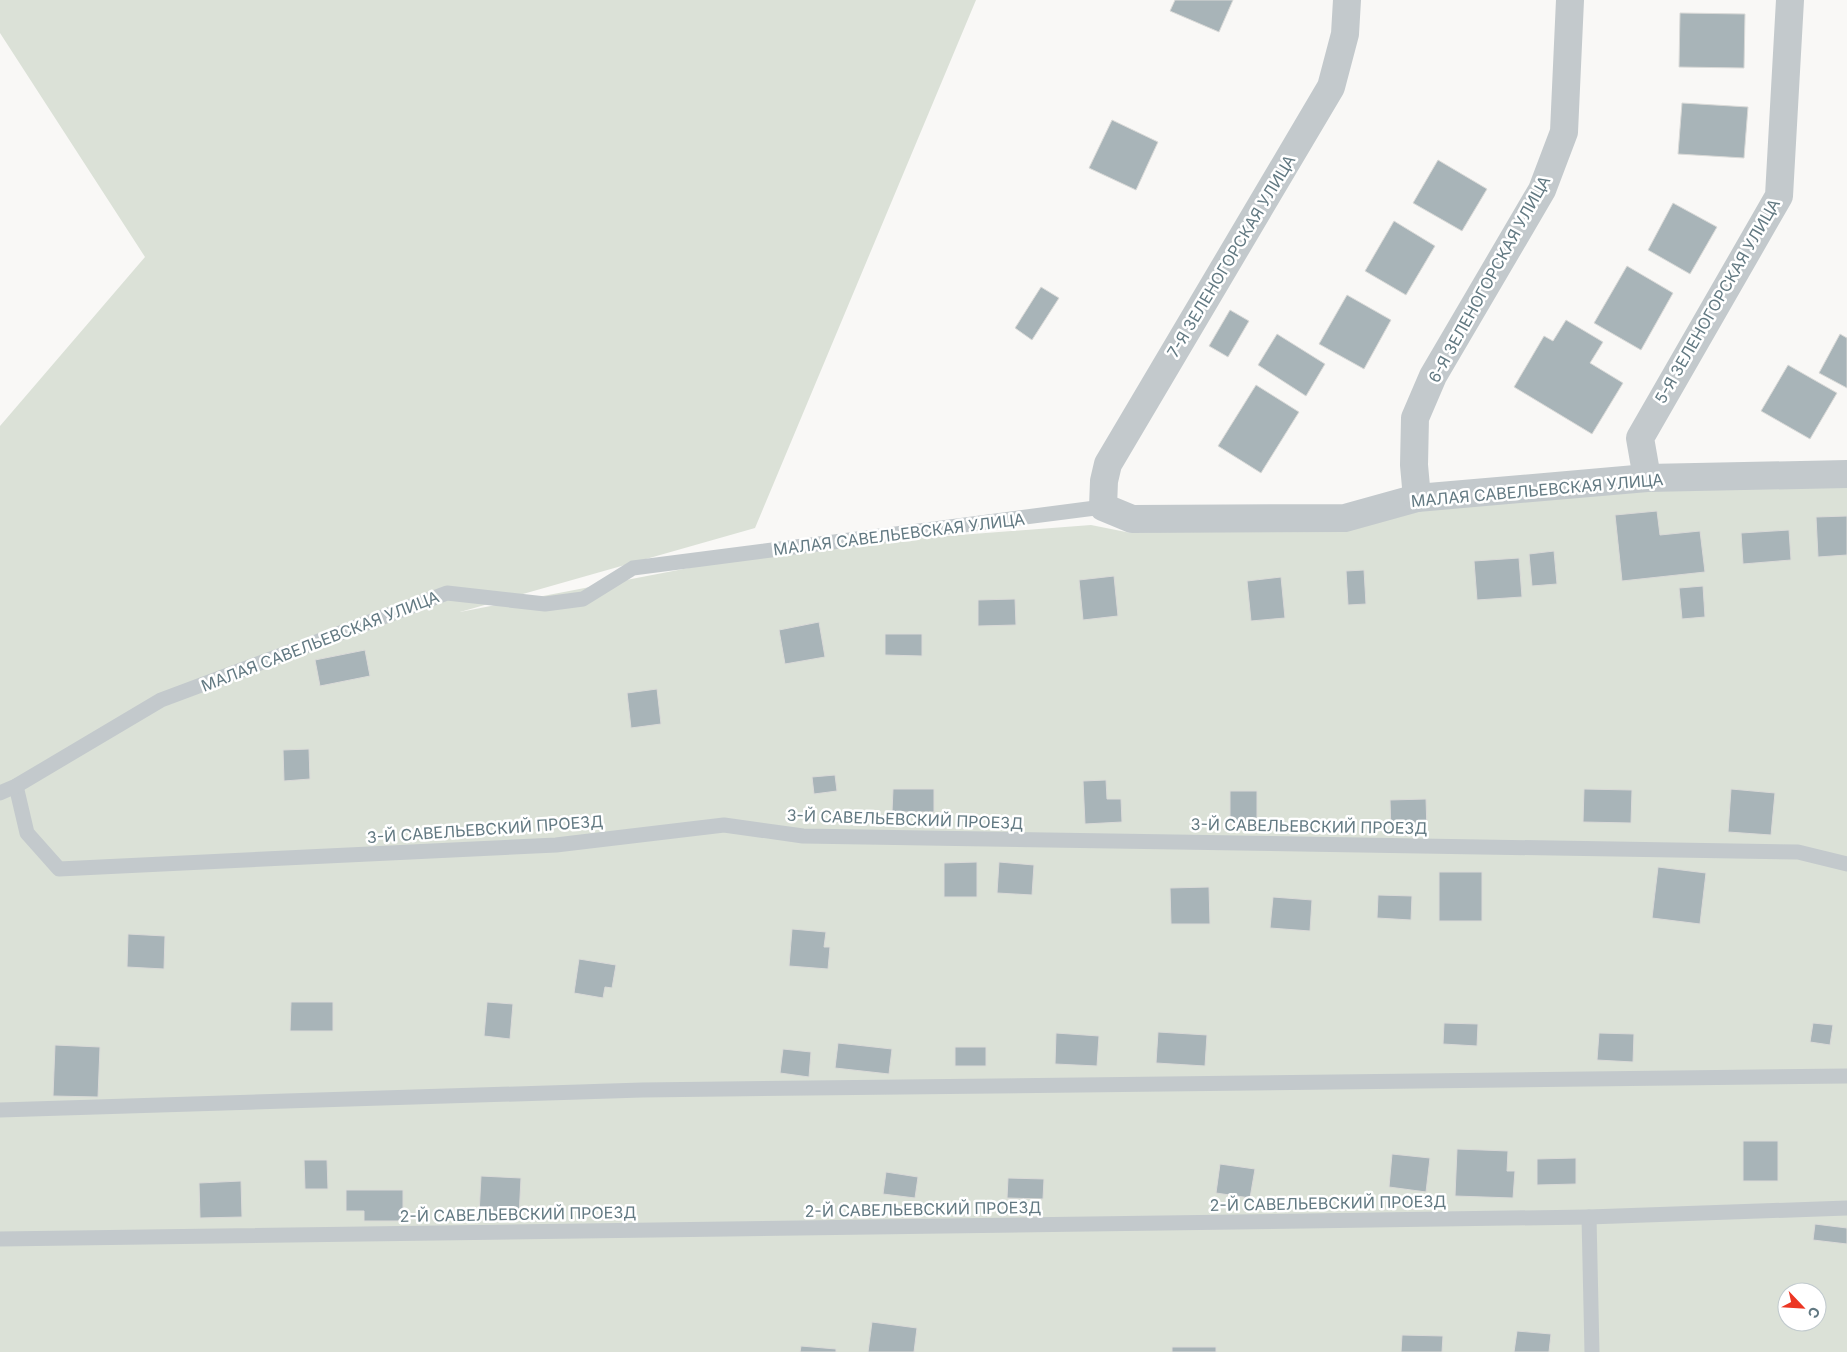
<svg xmlns="http://www.w3.org/2000/svg" width="1847" height="1352" viewBox="0 0 1847 1352" font-family="Inter,sans-serif">
<style>
.green{fill:#dbe1d7;fill-rule:evenodd}
.building{fill:#a8b4b8;stroke:#dadad8}
.lines{fill:none;stroke-linecap:round;stroke-linejoin:round}
.lane{stroke:#c3c9cc;stroke-width:15}
.street{stroke:#c3c9cc;stroke-width:28}
.labels{text-anchor:middle;dominant-baseline:central;stroke-width:5;stroke-linejoin:round;paint-order:stroke}
.street-label{font-size:16px;fill:#627982;stroke:#fff}
</style>
<rect width="100%" height="100%" fill="#f9f8f6"/>
<path class="green" d="M0,0h976l-221,528 -295,84 332,-64 299,-23 40,8 213,-8 74,-21 211,-15 218,-3v866h-1847v-926l145,-169 -145,-224zM1787,1292h30v30h-30z"/>
<g class="building">
<path d="M1175,0h58l-14,32 -49,-21z"/>
<path d="M1680,13l65,1 -1,54 -65,-1z"/>
<path d="M1682,103l66,4 -4,51 -66,-4z"/>
<path d="M1112,120l46,22 -22,48 -47,-22z"/>
<path d="M1438,160l49,29 -25,42 -49,-28z"/>
<path d="M1673,203l44,24 -27,47 -42,-24z"/>
<path d="M1394,221l41,25 -29,49 -41,-24z"/>
<path d="M1627,266l46,27 -32,57 -47,-27z"/>
<path d="M1041,287l18,11 -27,42 -17,-12z"/>
<path d="M1347,295l44,25 -27,49 -45,-25z"/>
<path d="M1230,310l19,11 -21,36 -19,-11z"/>
<path d="M1566,320l37,22 -13,21 33,20 -31,51 -78,-47 30,-51 9,5z"/>
<path d="M1277,334l48,30 -19,32 -48,-31z"/>
<path d="M1840,334l7,4v50l-28,-15z"/>
<path d="M1788,365l49,28 -27,46 -49,-28z"/>
<path d="M1256,385l43,27 -38,61 -43,-27z"/>
<path d="M1657,511l3,24 40,-4 5,41 -83,9 -7,-66z"/>
<path d="M1847,516v39l-29,2 -2,-40z"/>
<path d="M1789,530l2,30 -48,4 -2,-31z"/>
<path d="M1554,551l3,33 -25,2 -3,-32z"/>
<path d="M1519,558l3,39 -45,3 -3,-39z"/>
<path d="M1364,570l2,34 -18,1 -2,-34z"/>
<path d="M1114,576l4,40 -35,4 -4,-40z"/>
<path d="M1281,577l4,41 -34,3 -4,-40z"/>
<path d="M1703,586l2,31 -23,2 -3,-31z"/>
<path d="M1015,599l1,26 -38,1v-26z"/>
<path d="M819,622l6,35 -40,7 -6,-34z"/>
<path d="M885,634h37v22l-37,-1z"/>
<path d="M365,650l5,26 -50,10 -5,-26z"/>
<path d="M657,689l4,35 -30,4 -4,-35z"/>
<path d="M309,749l1,30 -26,2 -1,-31z"/>
<path d="M835,775l2,16 -23,3 -2,-17z"/>
<path d="M1106,780l1,19h14l1,23 -37,2 -2,-43z"/>
<path d="M893,789h41v23h-42z"/>
<path d="M1584,789l48,1 -1,33 -48,-1z"/>
<path d="M1731,789l44,4 -4,42 -43,-3z"/>
<rect x="1230" y="791" width="27" height="32"/>
<path d="M1426,799l1,31 -36,2 -1,-32z"/>
<path d="M977,862v35h-33v-34z"/>
<path d="M999,862l35,3 -2,30 -35,-2z"/>
<path d="M1658,867l48,6 -6,51 -48,-6z"/>
<rect x="1439" y="872" width="43" height="49"/>
<path d="M1209,887l1,37h-39l-1,-36z"/>
<path d="M1378,895l34,1 -1,24 -34,-2z"/>
<path d="M1273,897l39,3 -2,31 -40,-3z"/>
<path d="M792,929l34,3 -2,15h6l-2,22 -39,-3z"/>
<path d="M128,934l37,2 -1,33 -37,-2z"/>
<path d="M579,959l37,6 -4,23 -7,-1 -2,11 -29,-5z"/>
<path d="M291,1002h42v29h-43z"/>
<path d="M487,1002l26,2 -3,35 -26,-3z"/>
<path d="M1444,1023l34,1 -1,22 -34,-2z"/>
<path d="M1813,1023l20,2 -3,20 -20,-3z"/>
<path d="M1158,1032l49,3 -2,31 -49,-3z"/>
<path d="M1056,1033l43,3 -2,30 -42,-2z"/>
<path d="M1599,1033l35,1 -1,28 -36,-2z"/>
<path d="M838,1043l54,6 -3,25 -54,-6z"/>
<path d="M55,1045l45,2 -2,50 -45,-1z"/>
<rect x="955" y="1047" width="31" height="19"/>
<path d="M783,1049l28,3 -2,25 -29,-4z"/>
<rect x="1743" y="1141" width="35" height="40"/>
<path d="M1457,1149l51,2 -1,20h8l-2,27 -58,-2z"/>
<path d="M1392,1154l38,4 -4,34 -37,-5z"/>
<path d="M1576,1158v26l-39,1v-26z"/>
<path d="M304,1160h23l1,29h-23z"/>
<path d="M1220,1164l35,5 -5,29 -34,-5z"/>
<path d="M886,1172l32,5 -3,21 -32,-4z"/>
<path d="M481,1176l40,2 -2,39 -40,-2z"/>
<path d="M1008,1178l36,1 -1,20 -36,-1z"/>
<path d="M241,1181l1,36 -42,1 -1,-35z"/>
<path d="M346,1190h57v31h-39v-10h-18z"/>
<path d="M1815,1224l32,4v16l-34,-4z"/>
<path d="M872,1322l45,6 -3,24h-46z"/>
<path d="M1517,1331l34,3 -2,18h-35z"/>
<path d="M1402,1335l41,1 -1,16h-41z"/>
<path d="M801,1346l35,3v3h-36z"/>
<rect x="1172" y="1347" width="44" height="5"/>
</g>
<g class="lines">
<g class="lane">
<path d="M16,786l11,47 32,36 497,-24 168,-20 79,11 995,16 49,12"/>
<path d="M0,793l16,-7 145,-86 286,-107 98,11 38,-5 50,-31 470,-61"/>
<path d="M0,1110l642,-20 1205,-14"/>
<path d="M1589,1217l3,135"/>
<path d="M0,1239l1589,-22 258,-9"/>
</g>
<g class="street">
<path d="M1347,0l-2,34 -14,53 -223,377 -4,17 -1,26 29,12 213,-1 72,-20 230,-20 200,-4"/>
<path d="M1647,478l-7,-40 139,-242 11,-196"/>
<path d="M1417,498l-3,-33 1,-47 18,-42 109,-186 22,-58 6,-132"/>
</g>
</g>
<g class="labels">
<g class="street-label">
<text transform="translate(1231 256) rotate(-59)">7-Я ЗЕЛЕНОГОРСКАЯ УЛИЦА</text>
<text transform="translate(1489 279) rotate(-61)">6-Я ЗЕЛЕНОГОРСКАЯ УЛИЦА</text>
<text transform="translate(1717 301) rotate(-60)">5-Я ЗЕЛЕНОГОРСКАЯ УЛИЦА</text>
<text transform="translate(1537 490) rotate(-5)">МАЛАЯ САВЕЛЬЕВСКАЯ УЛИЦА</text>
<text transform="translate(899 534) rotate(-7)">МАЛАЯ САВЕЛЬЕВСКАЯ УЛИЦА</text>
<text transform="translate(320 641) rotate(-21)">МАЛАЯ САВЕЛЬЕВСКАЯ УЛИЦА</text>
<text transform="translate(905 819) rotate(2)">3-Й САВЕЛЬЕВСКИЙ ПРОЕЗД</text>
<text transform="translate(1309 826) rotate(1)">3-Й САВЕЛЬЕВСКИЙ ПРОЕЗД</text>
<text transform="translate(485 829) rotate(-4)">3-Й САВЕЛЬЕВСКИЙ ПРОЕЗД</text>
<text transform="translate(1328 1203) rotate(-1)">2-Й САВЕЛЬЕВСКИЙ ПРОЕЗД</text>
<text transform="translate(923 1209) rotate(-1)">2-Й САВЕЛЬЕВСКИЙ ПРОЕЗД</text>
<text transform="translate(518 1214) rotate(-1)">2-Й САВЕЛЬЕВСКИЙ ПРОЕЗД</text>
</g>
</g>
<g transform="translate(1802 1307) rotate(115)"><circle r="24" fill="#ffffff" stroke="#c0c9cd"/>
<path d="M0-4L9 19L0 12L-9 19Z" fill="#ec3623"/>
<text y="-8" font-size="14" font-weight="bold" text-anchor="middle" fill="#627982">С</text>
</g>
</svg>
